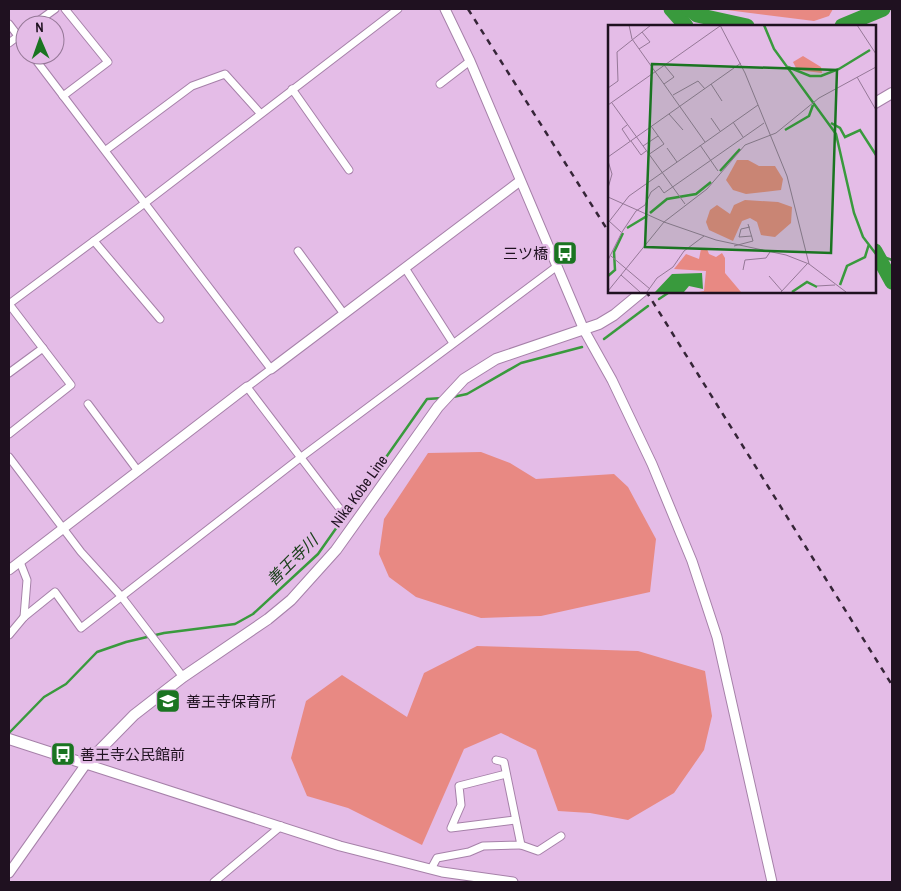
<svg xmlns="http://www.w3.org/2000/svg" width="901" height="891" viewBox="0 0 901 891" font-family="'Archivo Narrow','Noto Sans JP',sans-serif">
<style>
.green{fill:#e88983}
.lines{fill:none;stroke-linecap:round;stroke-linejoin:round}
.stream{stroke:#399a3d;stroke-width:2.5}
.river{stroke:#399a3d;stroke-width:15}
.minor-casing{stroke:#a681a9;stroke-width:9}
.tertiary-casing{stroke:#a681a9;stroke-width:11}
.secondary-casing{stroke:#a681a9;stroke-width:12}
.minor{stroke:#fff;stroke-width:7}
.tertiary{stroke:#fff;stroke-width:9}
.secondary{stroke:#fff;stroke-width:10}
.rail{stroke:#362538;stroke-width:2.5;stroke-dasharray:6 6;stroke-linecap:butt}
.labels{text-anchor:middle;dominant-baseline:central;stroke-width:5;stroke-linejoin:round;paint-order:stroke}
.poi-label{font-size:15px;fill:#1f1120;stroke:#e4bce7;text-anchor:start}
.street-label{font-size:15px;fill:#1f1120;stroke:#e4bce7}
.water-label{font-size:16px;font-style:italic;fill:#1c411c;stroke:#e4bce7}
.inset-river{fill:none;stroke:#399a3d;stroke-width:2.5}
.inset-road{fill:none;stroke:#957897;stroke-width:1}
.view{fill:#1a7421;fill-opacity:0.15;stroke:#1a7421;stroke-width:2.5}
.inset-edge{fill:none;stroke:#1f1120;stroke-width:2.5}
</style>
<rect width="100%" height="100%" fill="#e4bce7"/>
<g class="green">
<path d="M719,9h114l-4,7 -15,5z"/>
<path d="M481,452l29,11 26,16 78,-5 14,13 28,52 -6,53 -109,24 -60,2 -65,-21 -27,-20 -10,-23 5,-35 44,-66z"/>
<path d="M477,646l161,5 67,20 7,45 -8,34 -30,43 -46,27 -38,-7 -32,-2 -22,-61 -35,-17 -37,16 -42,96 -74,-37 -41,-12 -16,-38 15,-57 36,-26 65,42 17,-44z"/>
</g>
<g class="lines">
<g class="stream">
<path d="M878,255l14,5"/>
<path d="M659,299l12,-8"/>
<path d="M604,339l44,-33"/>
<path d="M453,397l14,-3 54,-31 61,-16"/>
<path d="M9,733l35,-36 22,-13 31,-32 29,-10 38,-9 71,-9 18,-10 65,-60 109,-155 16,-1"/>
</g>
<g class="river">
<path d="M671,9l15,17"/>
<path d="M689,9l8,6 50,11"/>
<path d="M842,26l41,-17"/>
<path d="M875,251l17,31"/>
</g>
<defs>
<g id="minor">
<path d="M9,24l16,21"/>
<path d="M33,25l22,-16"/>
<path d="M9,43l16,-12"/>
<path d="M32,55l239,314 -24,18 93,122"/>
<path d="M440,84l30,-23"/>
<path d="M292,89l57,81"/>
<path d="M63,96l45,-34 -43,-53"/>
<path d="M106,150l86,-64 33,-12 35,39"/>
<path d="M94,241l66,78"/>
<path d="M298,251l46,63"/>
<path d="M405,268l48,75"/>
<path d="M9,304l136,-101 253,-194"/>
<path d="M9,304l62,81 -62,49"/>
<path d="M9,373l34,-25"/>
<path d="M88,404l50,67"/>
<path d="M9,457l72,95 40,44 62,81"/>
<path d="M20,562l7,18 -3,37"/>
<path d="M9,635l15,-18 31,-25 26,36 219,-170 256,-191"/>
<path d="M506,774l-47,12 2,19 -10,23 64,-8"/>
<path d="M521,845l17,6 23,-15"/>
<path d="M431,869l6,-11 32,-6 14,-6 38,-1 -17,-83 -8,-2"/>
<path d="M214,882l67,-56"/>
</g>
<g id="tertiary">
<path d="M445,9l25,52 114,269 28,50 40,84 40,97 25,76 55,245"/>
<path d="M271,369l249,-188"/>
<path d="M9,570l238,-183"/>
<path d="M9,873l77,-109 254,82 102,26 71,10"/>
</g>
<g id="secondary">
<path d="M875,103l17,-10"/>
<path d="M9,739l77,25 48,-49 49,-38 85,-58 23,-19 45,-50 102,-143 26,-28 32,-20 103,-35 15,-9 29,-24"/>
</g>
</defs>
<use href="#minor" class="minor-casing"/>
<use href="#tertiary" class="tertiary-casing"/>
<use href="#secondary" class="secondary-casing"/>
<use href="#minor" class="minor"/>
<use href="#tertiary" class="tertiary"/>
<use href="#secondary" class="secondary"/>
<g class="rail">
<path d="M468,9l142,225"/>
<path d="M646,291l246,394"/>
</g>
</g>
<defs>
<symbol id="bus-square" viewBox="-11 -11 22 22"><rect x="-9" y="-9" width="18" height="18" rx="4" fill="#1a7421" stroke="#e4bce7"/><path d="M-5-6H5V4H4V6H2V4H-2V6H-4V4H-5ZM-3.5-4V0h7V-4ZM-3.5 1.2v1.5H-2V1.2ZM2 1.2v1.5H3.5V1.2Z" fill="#fff"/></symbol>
<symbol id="school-square" viewBox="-11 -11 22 22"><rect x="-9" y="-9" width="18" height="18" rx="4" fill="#1a7421" stroke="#e4bce7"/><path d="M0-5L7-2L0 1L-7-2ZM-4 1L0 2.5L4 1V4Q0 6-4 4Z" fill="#fff"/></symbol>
</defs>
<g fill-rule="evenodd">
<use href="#bus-square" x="551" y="239" width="28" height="28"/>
<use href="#school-square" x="154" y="687" width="28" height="28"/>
<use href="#bus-square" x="49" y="740" width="28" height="28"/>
</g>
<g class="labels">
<g class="poi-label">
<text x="548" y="253" text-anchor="end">三ツ橋</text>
<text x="186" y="701">善王寺保育所</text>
<text x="80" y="754">善王寺公民館前</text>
</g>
<g class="street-label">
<text transform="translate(359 491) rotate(-54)">Nika Kobe Line</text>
</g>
<g class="water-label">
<text transform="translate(292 560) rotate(-45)">善王寺川</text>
</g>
</g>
<g transform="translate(608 25)">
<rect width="268" height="268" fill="#e4bce7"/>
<path d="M195,31l18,11 1,6 -25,-3 -4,-8zM129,135h11l11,6h16l8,13 -2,11 -35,4 -13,-4 -7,-10zM137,175l33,2 14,5 -1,16 -16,14 -14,-2 -4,-13 -7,-4 -8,3 -9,20 -24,-11 -3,-8 4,-12 7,-5 13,9 4,-9zM93,224h6l2,5 7,3 6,-4 3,5v15l16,19h-42l5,-1 2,-20 -32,-2 12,-15 13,5z" fill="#e88983"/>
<path d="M94,248l1,16 -14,-3 -5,6h-29l17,-18z" fill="#399a3d"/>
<path class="inset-river" d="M156,0l10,24 62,85 18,79 9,24 13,17M180,42l22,9h11l18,-7 31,-19M223,98l9,5 5,9 15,-7 16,25M177,105l24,-14 4,-11M112,146l20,-22M42,188l17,-14 29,-5 15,-12M19,203l20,-12M0,251l7,-6 -1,-18 9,-19M232,260l7,-19 18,-9 4,-13M184,267l15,-10 10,5"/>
<path class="inset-road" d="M21,0l3,14 73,103M112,0l25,48 42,103 22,88 37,28M249,0l19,29M31,24l11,-7 -8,-10M249,52l19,33M56,59l10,-7 -10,-12M103,59l11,17M0,63l10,-7 -1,-29 34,-27M65,70l25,-14 7,8M4,78l73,101M0,80l112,-79M61,89l14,16M103,93l9,13M125,97l10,15M19,100l-5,4 8,12M23,116l10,14 5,-4M92,120l18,26M35,121l15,-10M59,123l10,14M40,130l16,-11 -13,-18M0,132l133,-94M0,136l4,13 -4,14M0,172l56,25 43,-33 38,-44 31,-12 43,-35 57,-31M1,196l12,11M0,198l21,-27 129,-91M142,202l-9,2 -2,8 13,-1M126,221l19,-5 -5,-17M3,231l39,33M0,235l14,-28 14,-21 9,-6 6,-13 8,-6 5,7 100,-70M135,245l2,-10 21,-2 4,-6M13,250l19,17M161,251l13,15M209,261l18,-1M0,266l56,-69 52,18 70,15 23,9M39,267l10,-14 16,-11 11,-16 20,-15M173,267l26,-28"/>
<path class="view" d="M44,39l185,6 -6,183 -186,-6z"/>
<rect width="268" height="268" class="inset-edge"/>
</g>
<rect width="901" height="891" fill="none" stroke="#1f1120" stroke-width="20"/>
<g transform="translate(40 40) rotate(358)"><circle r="24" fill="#e4bce7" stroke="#957897"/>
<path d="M0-4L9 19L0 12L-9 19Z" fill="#1a7421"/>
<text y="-8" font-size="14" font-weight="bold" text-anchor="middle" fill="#1f1120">N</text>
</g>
</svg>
